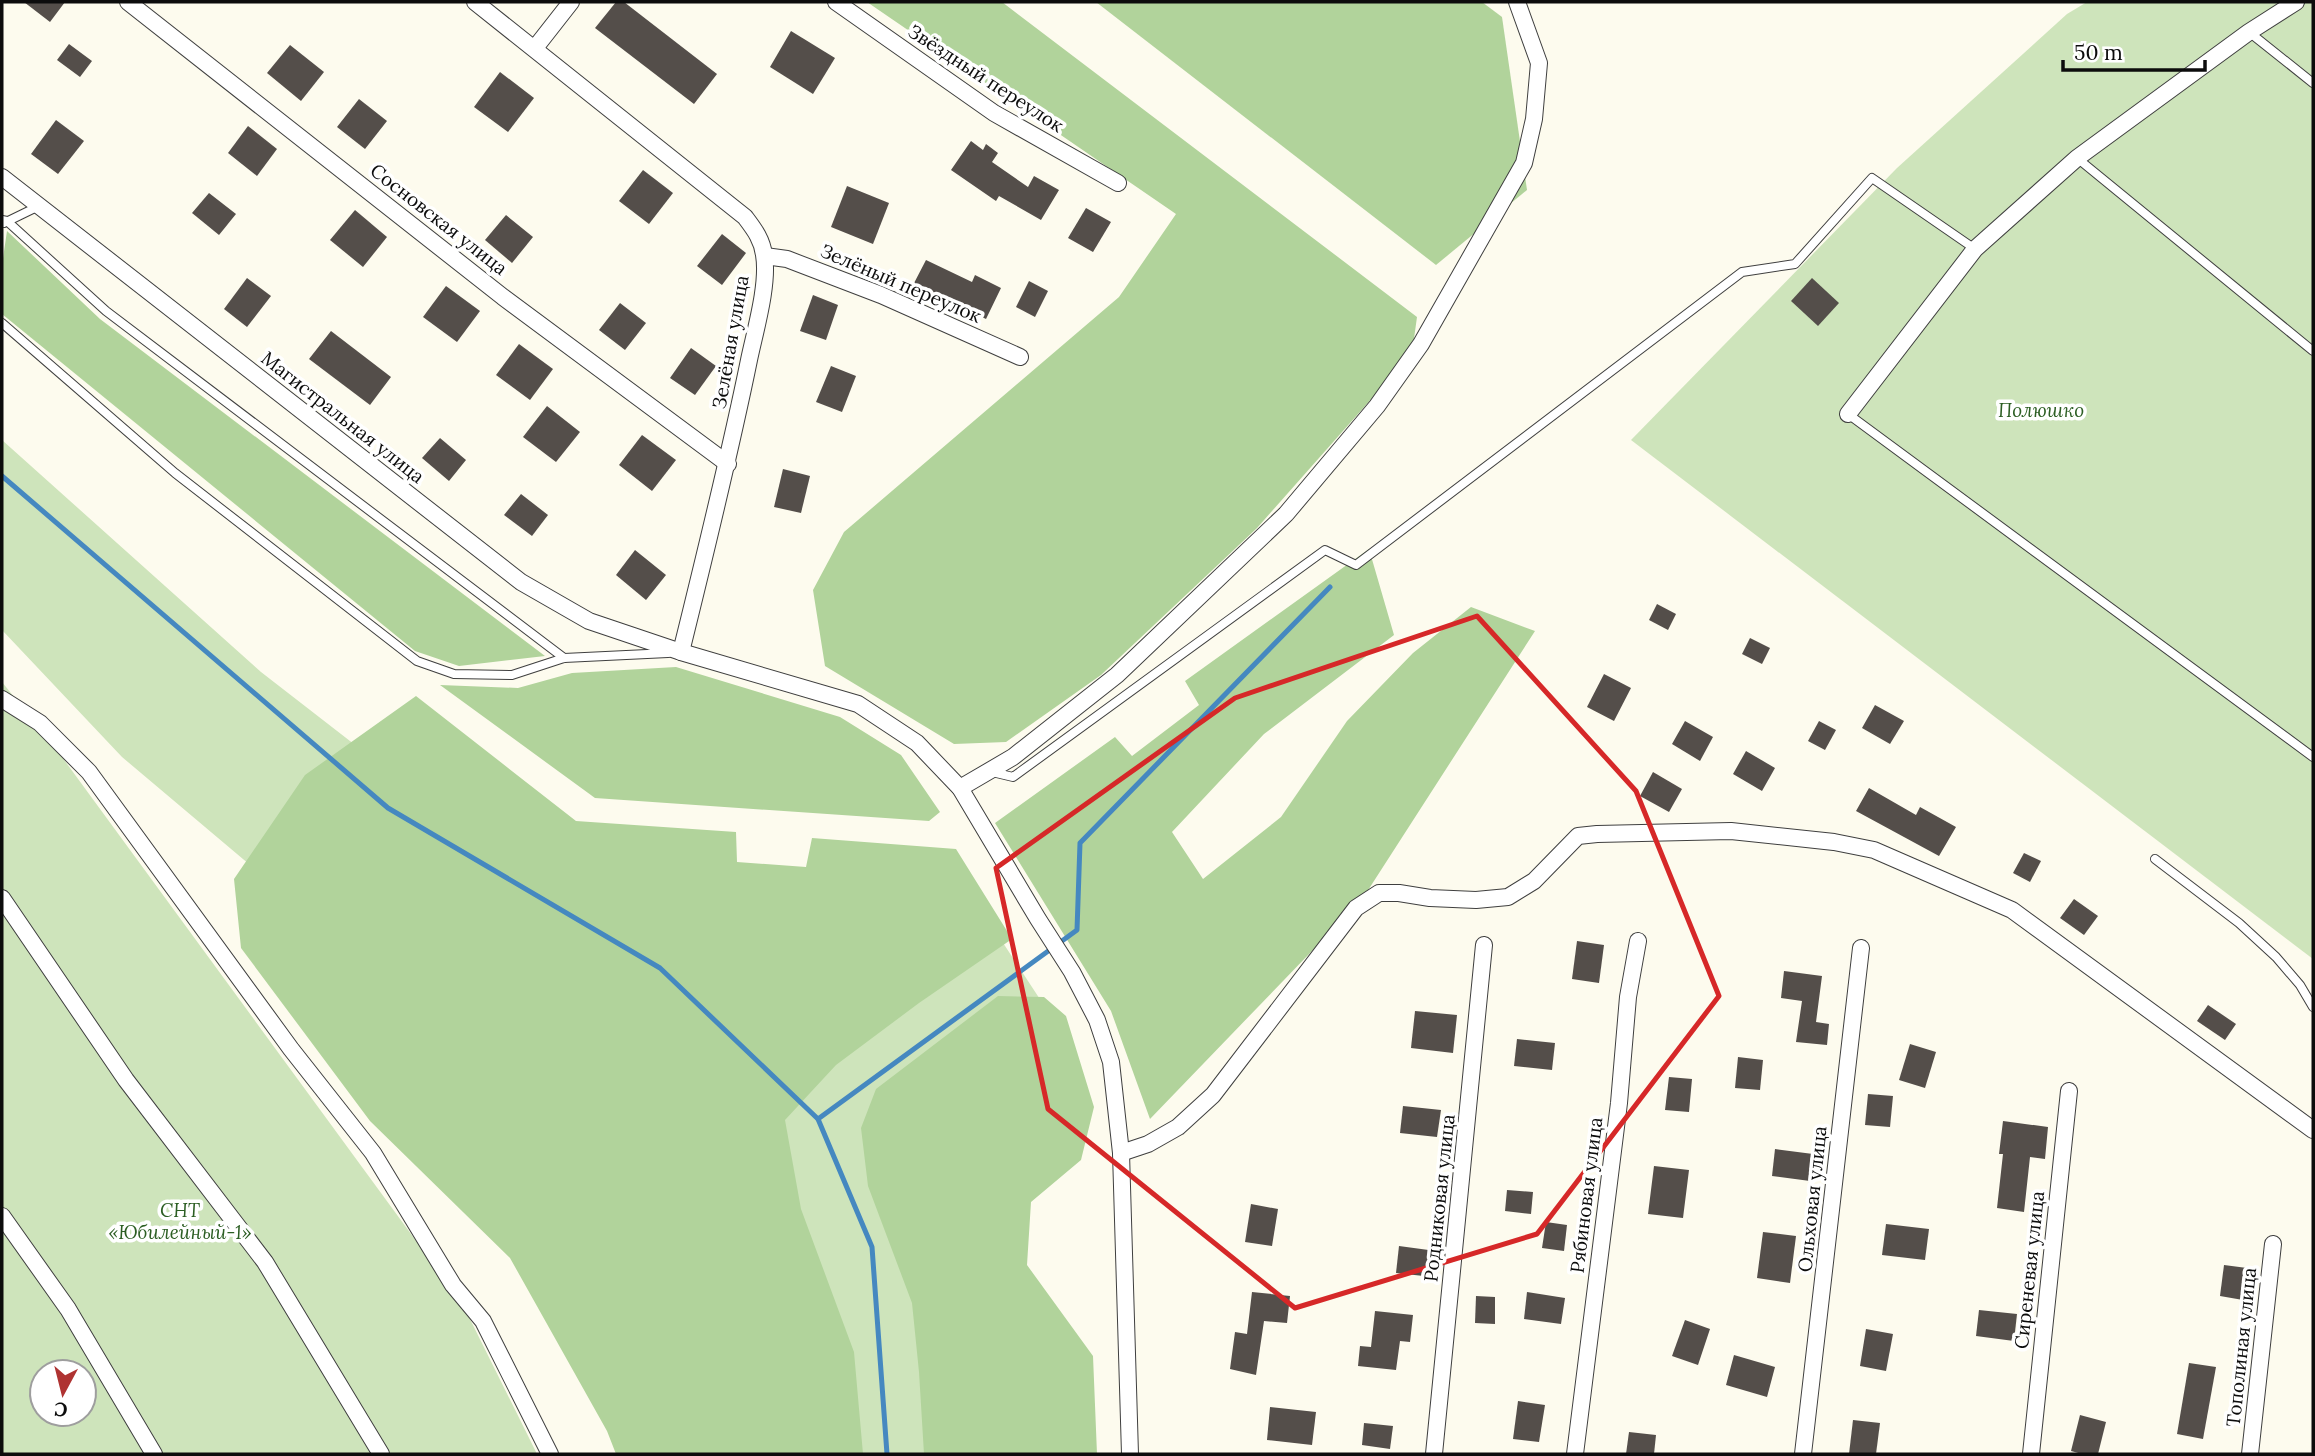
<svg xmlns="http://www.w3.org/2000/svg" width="2315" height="1456" viewBox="0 0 2315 1456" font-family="Lora,serif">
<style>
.green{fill:#cee4bb;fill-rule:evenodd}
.forest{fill:#b1d39b}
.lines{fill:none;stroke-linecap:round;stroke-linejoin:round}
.stream{stroke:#4588c0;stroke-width:5}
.building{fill:#544e4a}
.service-casing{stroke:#3f3f3f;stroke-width:10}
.minor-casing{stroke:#3f3f3f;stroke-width:18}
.service{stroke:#fff;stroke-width:8}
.minor{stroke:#fff;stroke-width:16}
.marked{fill:none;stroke:#d62828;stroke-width:5;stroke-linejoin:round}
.labels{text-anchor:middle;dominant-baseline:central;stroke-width:7;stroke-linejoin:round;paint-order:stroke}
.street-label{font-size:19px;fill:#0c0c0c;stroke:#fff}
.park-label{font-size:19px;font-style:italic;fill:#2c5e23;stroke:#fff}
</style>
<rect width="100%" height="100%" fill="#fdfbee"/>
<g class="green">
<path d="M2087,2h226v957l-682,-519 266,-272 170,-154z"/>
<path d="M2,440l259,232 227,176 500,72 65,99 -73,435h-208l-484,-557 -166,-140 -120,-127z"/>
<path d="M2,682l60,75 401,548 74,149h-535zM42,1372h42v42h-42z"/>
</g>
<g class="forest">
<path d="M867,2h135l415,315 -5,36 -155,175 -156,147 -95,67 -52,2 -129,-78 -12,-76 31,-58 275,-235 57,-83z"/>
<path d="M1096,2h386l20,15 25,173 -91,75z"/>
<path d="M7,231l93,88 445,337 -86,10 -44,-15 -413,-337v-49z"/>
<path d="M1369,549l25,86 -130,99 -92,98 31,47 78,-62 66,-96 66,-68 58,-46 64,24 -172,267 -213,221 -39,-108 -116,-188 120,-86 17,19 67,-51 -14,-24z"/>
<path d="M676,667l164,50 61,38 39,57 -11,9 -334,-23 -155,-113 78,3 54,-15z"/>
<path d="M416,696l160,125 160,11 1,30 69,5 6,-29 144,11 56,90 -93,64 -83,62 -51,55 16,89 53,143 9,102h-247l-9,-23 -97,-173 -140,-137 -129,-173 -7,-69 71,-104z"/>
<path d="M998,996l46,1 22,19 28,91 -13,53 -50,42 -4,63 66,91 4,98h-173l-5,-82 -7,-69 -44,-117 -7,-58 15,-39z"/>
</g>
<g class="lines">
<g class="stream">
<path d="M2,476l386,332 272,160 158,151"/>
<path d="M887,1454l-15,-207 -54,-128 259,-189 3,-87 250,-256"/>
</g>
</g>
<g class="building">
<path d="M24,2h41l-15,20z"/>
<path d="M616,2h8l93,72 -23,30 -99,-76z"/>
<path d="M791,31l44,27 -22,36 -43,-27z"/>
<path d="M69,44l23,17 -12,16 -23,-17z"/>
<path d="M290,45l34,27 -23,29 -34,-28z"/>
<path d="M500,72l34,26 -26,34 -34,-25z"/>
<path d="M359,99l28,22 -22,28 -28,-22z"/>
<path d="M56,120l28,21 -26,33 -27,-20z"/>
<path d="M248,126l29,23 -20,27 -29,-23z"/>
<path d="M971,141l12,9 3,-6 12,9 -6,9 36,25 6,-11 25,14 -18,30 -42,-24 -3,5 -45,-31z"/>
<path d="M643,170l30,23 -24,31 -30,-23z"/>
<path d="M847,186l42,17 -16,41 -42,-17z"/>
<path d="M209,193l27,21 -17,21 -27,-22z"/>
<path d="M1086,208l25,14 -18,30 -25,-14z"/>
<path d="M355,210l32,27 -24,30 -33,-27z"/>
<path d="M506,215l27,22 -21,26 -27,-23z"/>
<path d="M722,234l24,19 -24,32 -25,-19z"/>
<path d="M926,260l46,22 3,-7 26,13 -15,31 -36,-18 -2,4 -36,-18z"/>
<path d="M247,278l24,18 -24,31 -23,-18z"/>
<path d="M1812,278l27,25 -21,23 -27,-25z"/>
<path d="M1029,281l19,10 -13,26 -19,-10z"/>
<path d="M446,286l34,25 -23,31 -34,-25z"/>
<path d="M813,295l25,10 -12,35 -26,-9z"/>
<path d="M620,303l26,20 -21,27 -26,-20z"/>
<path d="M331,331l60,46 -21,28 -61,-46z"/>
<path d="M519,344l34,25 -23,31 -34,-25z"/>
<path d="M691,348l25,18 -21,29 -25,-17z"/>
<path d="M831,366l25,10 -14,36 -26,-10z"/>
<path d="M547,406l33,26 -24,30 -33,-25z"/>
<path d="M642,435l34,25 -24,31 -33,-26z"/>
<path d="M440,438l26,22 -17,21 -27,-23z"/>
<path d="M783,469l27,7 -9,37 -27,-6z"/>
<path d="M521,494l27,21 -16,21 -28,-21z"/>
<path d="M635,550l31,25 -20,25 -30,-25z"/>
<path d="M1657,604l19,10 -8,16 -19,-10z"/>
<path d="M1750,638l20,10 -8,16 -20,-10z"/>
<path d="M1604,674l27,14 -17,33 -27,-14z"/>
<path d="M1875,705l29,16 -14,23 -28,-16z"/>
<path d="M1685,721l28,16 -13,24 -28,-17z"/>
<path d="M1819,721l17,9 -11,20 -17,-9z"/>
<path d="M1746,751l29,17 -13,23 -29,-17z"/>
<path d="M1653,772l29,17 -13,23 -29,-16z"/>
<path d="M1869,788l47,27 4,-8 36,20 -17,29 -83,-45z"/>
<path d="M2024,853l17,8 -11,21 -17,-9z"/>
<path d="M2074,899l24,17 -14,19 -24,-17z"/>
<path d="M1577,941l27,4 -5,38 -27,-4z"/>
<path d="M1784,971l38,5 -6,46 13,2 -2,21 -31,-3 6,-41 -21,-3z"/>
<path d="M2208,1005l28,19 -11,16 -28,-19z"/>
<path d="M1415,1011l42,4 -4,38 -42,-5z"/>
<path d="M1517,1039l38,4 -3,27 -38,-4z"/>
<path d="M1910,1044l26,8 -11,36 -26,-8z"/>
<path d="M1738,1057l25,3 -3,30 -25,-2z"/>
<path d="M1669,1077l23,2 -3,33 -24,-2z"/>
<path d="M1868,1094l25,2 -3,31 -25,-2z"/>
<path d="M1403,1106l38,4 -4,27 -37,-4z"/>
<path d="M2003,1121l45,6 -3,32 -15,-2 -6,55 -27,-4 6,-54h-4z"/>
<path d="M1775,1149l38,5 -3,27 -38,-5z"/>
<path d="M1654,1166l35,4 -6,48 -35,-4z"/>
<path d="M1507,1190l26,2 -2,22 -26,-3z"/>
<path d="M1251,1204l27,5 -6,37 -27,-4z"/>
<path d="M1546,1222l21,3 -3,26 -22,-3z"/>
<path d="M1886,1224l43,5 -4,31 -43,-5z"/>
<path d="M1763,1232l33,4 -6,47 -33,-5z"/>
<path d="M1399,1246l37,5 -3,26 -37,-4z"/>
<path d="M2224,1265l23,3 -4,32 -23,-4z"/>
<path d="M1252,1292l38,4 -3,27 -23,-2 -8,54 -26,-6 5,-37 12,2z"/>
<path d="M1527,1292l38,6 -4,26 -37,-5z"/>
<path d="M1476,1296l19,1v27l-20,-1z"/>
<path d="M1979,1310l38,4 -3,27 -38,-5z"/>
<path d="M1375,1311l38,4 -3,27 -10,-1 -4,29 -38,-4 2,-20 11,1z"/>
<path d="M1685,1320l25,9 -12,36 -26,-9z"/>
<path d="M1866,1329l27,5 -7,37 -26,-5z"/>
<path d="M1734,1355l41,12 -8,30 -41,-12z"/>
<path d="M2189,1363l27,4 -13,72 -26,-5z"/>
<path d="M1518,1401l27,4 -6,37 -26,-3z"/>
<path d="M1270,1407l46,5 -4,33 -45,-5z"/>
<path d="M2080,1415l26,7 -8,32h-16l-11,-3z"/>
<path d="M1853,1420l27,3 -4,31h-27z"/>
<path d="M1364,1423l29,3 -3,23 -28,-4z"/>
<path d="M1629,1432l27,3 -2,19h-28z"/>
</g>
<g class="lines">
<defs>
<g id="service">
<path d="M2249,32l64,51"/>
<path d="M2077,158l236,193"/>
<path d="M2,220l5,1 99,90 458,347"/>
<path d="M4,223l35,-17"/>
<path d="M2,323l173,150 242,188 37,13 58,1 52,-17 104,-5"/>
<path d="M1848,414l465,343"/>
<path d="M992,772l21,5 312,-227 31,15 386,-293 53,-8 77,-86 103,71"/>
<path d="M2155,859l84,64 37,34 24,28 13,22"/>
</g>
<g id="minor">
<path d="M128,2l375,295 225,167"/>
<path d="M475,2l270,215c9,12 17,22 19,38 5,29 -9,76 -15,105 -20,98 -44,195 -68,292"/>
<path d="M836,2l158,111 124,70"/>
<path d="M535,48l36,-46"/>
<path d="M2,177l519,405 68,39 92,31 177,52 59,39 43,45 78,131 34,53 25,48 14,42 10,91 9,301"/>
<path d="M765,256l22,3 94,36 139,62"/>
<path d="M1848,414l127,-165 102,-91 172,-126 47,-30"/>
<path d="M2,699l38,24 49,49 202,277 82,104 80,132 30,36 67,133"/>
<path d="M960,788l53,-31 104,-82 169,-161 91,-108 44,-62 103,-181 10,-44 5,-56 -22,-61"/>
<path d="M2,898l124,182 139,182 116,192"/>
<path d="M1121,1153l27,-9 30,-17 35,-32 143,-187 23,-15h20l31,5 46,2 32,-3 26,-16 44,-45 19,-2 134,-3 103,11 40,8 138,60 301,220"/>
<path d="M2,1216l66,93 86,145"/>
<path d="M1434,1454l50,-509"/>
<path d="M1575,1454l44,-351 9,-106 10,-56"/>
<path d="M1803,1454l58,-506"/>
<path d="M2031,1454l38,-363"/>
<path d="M2250,1454l23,-210"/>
</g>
</defs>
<use href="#service" class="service-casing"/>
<use href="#minor" class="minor-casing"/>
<use href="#service" class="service"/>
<use href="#minor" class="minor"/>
</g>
<path class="marked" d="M1477,616l159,175 83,205 -182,238 -242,74 -247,-199 -52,-241 239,-170z"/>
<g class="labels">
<g class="street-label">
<text transform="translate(986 78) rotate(33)">Звёздный переулок</text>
<text transform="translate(439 219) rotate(38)">Сосновская улица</text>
<text transform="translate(901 283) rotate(23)">Зелёный переулок</text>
<text transform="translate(730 342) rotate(-80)">Зелёная улица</text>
<text transform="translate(343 417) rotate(38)">Магистральная улица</text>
<text transform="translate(1586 1195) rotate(-83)">Рябиновая улица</text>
<text transform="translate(1439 1198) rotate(-84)">Родниковая улица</text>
<text transform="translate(1812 1199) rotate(-84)">Ольховая улица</text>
<text transform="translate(2029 1270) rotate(-84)">Сиреневая улица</text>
<text transform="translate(2241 1347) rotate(-84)">Тополиная улица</text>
</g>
<g class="park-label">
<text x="2041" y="410">Полюшко</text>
<text x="180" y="1210">СНТ<tspan x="180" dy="22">«Юбилейный-1»</tspan></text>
</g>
</g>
<rect width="2315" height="1456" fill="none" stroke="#0c0c0c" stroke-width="7"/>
<g transform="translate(63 1393) rotate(187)"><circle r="33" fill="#ffffff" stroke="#9e9e9e" stroke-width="2"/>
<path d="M0-5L12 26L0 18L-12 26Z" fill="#af3332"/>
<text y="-10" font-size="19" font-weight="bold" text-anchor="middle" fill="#0c0c0c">С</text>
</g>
<path d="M2063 60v10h142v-10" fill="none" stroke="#0c0c0c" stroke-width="3.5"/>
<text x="2074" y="60" font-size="21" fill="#0c0c0c" stroke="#ffffff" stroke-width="5" paint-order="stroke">50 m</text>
</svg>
